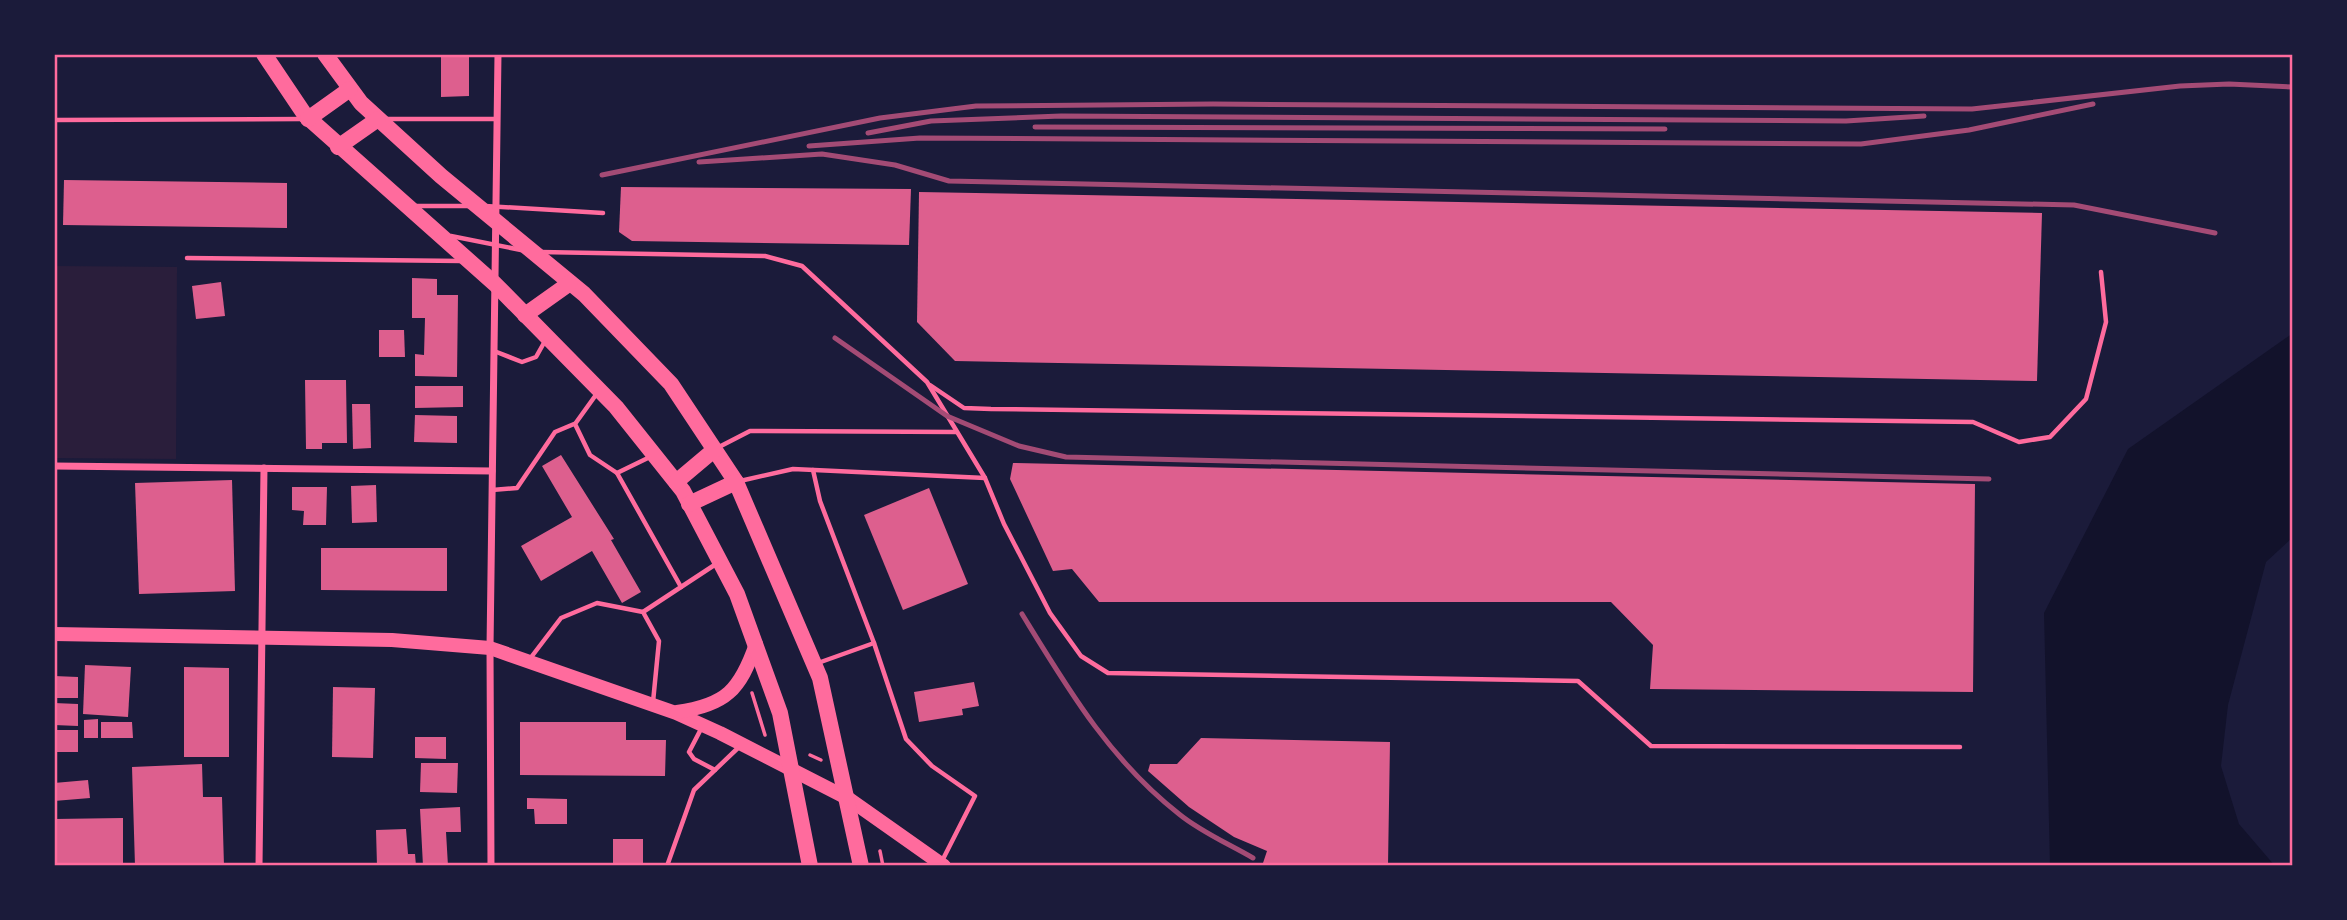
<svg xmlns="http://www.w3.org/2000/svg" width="2347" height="920" viewBox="0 0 2347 920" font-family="Roboto,sans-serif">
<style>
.green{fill:#2a1e3b}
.water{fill:#12122b}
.building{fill:#dd5f8e}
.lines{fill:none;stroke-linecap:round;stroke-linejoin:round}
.path{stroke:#ff6b9d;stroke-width:3.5}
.service{stroke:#ff6b9d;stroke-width:4.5}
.minor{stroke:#ff6b9d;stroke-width:7}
.secondary{stroke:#ff6b9d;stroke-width:14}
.primary{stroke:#ff6b9d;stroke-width:16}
.rail{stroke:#a44b75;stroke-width:5}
.neatline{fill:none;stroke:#ff6b9d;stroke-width:2.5}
</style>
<rect width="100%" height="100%" fill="#1b1b3a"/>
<path class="green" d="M54,266l123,1 -1,192 -122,-1z"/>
<path class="water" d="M2293,333v204l-27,25 -38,143 -7,61 18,58 36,42h-225l-6,-253 84,-164z"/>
<g class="building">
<path d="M441,54h28v42l-28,1z"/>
<path d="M64,180l223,3v45l-224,-3z"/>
<path d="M621,187l290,2 -2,56 -277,-4 -13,-9z"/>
<path d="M919,192l1123,21 -5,168 -1082,-20 -38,-39z"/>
<path d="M412,278l25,1v16h21l-1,82 -42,-1v-22l9,1 1,-37h-13z"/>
<path d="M221,282l4,34 -29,3 -4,-33z"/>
<path d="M379,330h25l1,27h-26z"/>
<path d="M305,380h41l1,63h-25v6h-16z"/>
<path d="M415,386h48v21l-48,1z"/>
<path d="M352,404h18l1,44 -18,1z"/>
<path d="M415,415l42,1v27l-43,-1z"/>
<path d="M561,455l53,84 -3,1 30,52 -19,11 -30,-52 -51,30 -20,-35 51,-29 -30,-51z"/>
<path d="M1013,463l962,21 -2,208 -323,-3 3,-44 -42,-43h-512l-27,-33 -19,2 -43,-92z"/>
<path d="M232,480l3,111 -96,3 -4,-111z"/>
<path d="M376,485l1,37 -25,1 -1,-37z"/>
<path d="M292,487h35l-1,38h-23l1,-14 -12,-1z"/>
<path d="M929,488l39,96 -65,26 -39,-95z"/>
<path d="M321,548h126v43l-126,-1z"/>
<path d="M85,665l46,2 -3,50 -45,-3z"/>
<path d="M184,667l45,1v89h-45z"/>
<path d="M54,676l24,1v21h-24z"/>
<path d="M974,682l5,24 -17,3 1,6 -44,7 -5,-30z"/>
<path d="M333,687l42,1 -2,70 -41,-1z"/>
<path d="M54,703l24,1v22l-24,-1z"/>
<path d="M98,719v19h-14v-18z"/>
<path d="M101,722h31l1,16h-32z"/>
<path d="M520,722h106v18h40l-1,36 -145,-1z"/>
<rect x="54" y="730" width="24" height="22"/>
<path d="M415,737h31v22l-31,-1z"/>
<path d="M1201,738l189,4 -2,124h-126l5,-15 -33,-14 -45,-30 -41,-36 2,-7h27z"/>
<path d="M421,763h37l-1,30 -37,-1z"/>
<path d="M202,764l1,33h19l2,69h-89l-3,-99z"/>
<path d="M88,780l2,18 -36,3v-18z"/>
<path d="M527,798l40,1v25h-32l-1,-15h-7z"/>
<path d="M460,807l1,25h-15l2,34h-25l-3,-57z"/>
<path d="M123,818v48h-69v-47z"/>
<path d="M406,829l2,25h7l1,12h-39l-1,-36z"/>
<rect x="613" y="839" width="30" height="27"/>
</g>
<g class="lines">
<g class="path">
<path d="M752,693l13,42"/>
<path d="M810,755l11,5"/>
<path d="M880,851l3,15"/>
</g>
<g class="service">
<path d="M386,119h111"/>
<path d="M54,120l250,-1"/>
<path d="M415,206h55"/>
<path d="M485,206l118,7"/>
<path d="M451,236l70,14"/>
<path d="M540,252l225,4 37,10 125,116 58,96 19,46 46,89 31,43 27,17 470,8 73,65 309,1"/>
<path d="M187,258l275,3"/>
<path d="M494,351l28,11 14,-5 9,-16"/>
<path d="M930,385l34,23 27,1 982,13 46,20 31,-5 36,-38 20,-77 -5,-50"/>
<path d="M598,392l-23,32 15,31 27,18 35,-17"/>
<path d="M717,448l33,-17 206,1"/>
<path d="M813,470l7,31 54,142 32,96 26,27 43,30 -33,65"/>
<path d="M617,473l64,114"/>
<path d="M740,481l53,-12 192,9"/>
<path d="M492,490l25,-2 38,-56 19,-8"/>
<path d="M643,612l73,-48"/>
<path d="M529,660l32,-42 36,-15 46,9 16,29 -6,61"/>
<path d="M818,663l56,-20"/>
<path d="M701,729l-12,23 5,7 21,11"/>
<path d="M667,866l27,-76 45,-43"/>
</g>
<g class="minor">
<path d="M54,466l438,5"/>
<path d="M259,866l5,-398"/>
<path d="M491,866l-1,-218 8,-594"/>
</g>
<g class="secondary">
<path d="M54,634l338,6 98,8 186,65 44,20 129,66 95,67"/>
<path d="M677,712c49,-7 63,-22 79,-68"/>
</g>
<g class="primary">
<path d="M264,54l41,61 190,169 121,123 67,84 54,103 43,119 30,153"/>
<path d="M325,54l36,49 80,73 143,118 87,90 65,98 84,196 41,188"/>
<path d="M308,119l42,-30"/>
<path d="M338,147l40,-28"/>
<path d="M525,315l45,-32"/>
<path d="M676,482l38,-32"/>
<path d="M689,504l47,-22"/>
</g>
<g class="rail">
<path d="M1035,127l630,2"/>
<path d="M868,133l63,-12 130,-5 785,5 78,-5"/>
<path d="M809,146l111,-8 941,6 108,-14 124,-26"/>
<path d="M699,162l123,-8 73,11 54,16 1125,24 141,28"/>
<path d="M602,175l278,-57 96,-12 237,-2 759,5 208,-23 49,-2 64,3"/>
<path d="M835,338l112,78 72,30 47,11 923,22"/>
<path d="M1022,614c46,75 87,145 157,200 22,18 50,30 74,44"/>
</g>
</g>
<rect width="2347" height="920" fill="none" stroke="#1b1b3a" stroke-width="112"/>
<rect x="56" y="56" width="2235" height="808" class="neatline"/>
</svg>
